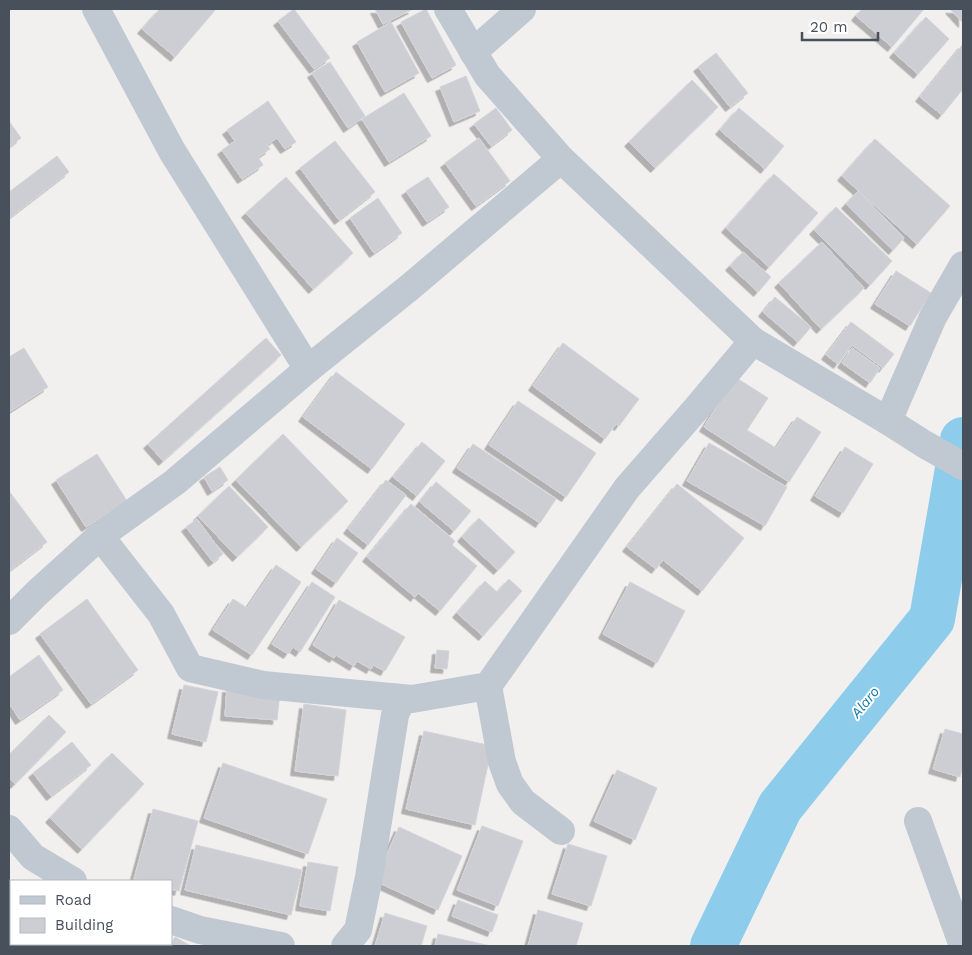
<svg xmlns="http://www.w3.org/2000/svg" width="972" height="955" viewBox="0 0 972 955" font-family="'Work Sans',sans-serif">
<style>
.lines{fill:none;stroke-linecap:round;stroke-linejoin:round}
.river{stroke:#8dccea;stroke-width:46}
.building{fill:#ccced4;stroke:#d3d5da;filter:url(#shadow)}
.minor{stroke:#c0c8d1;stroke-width:28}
.labels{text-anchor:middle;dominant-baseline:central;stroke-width:4;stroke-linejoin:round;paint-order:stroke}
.water-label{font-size:14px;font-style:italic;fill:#1076a6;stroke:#fff}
</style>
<defs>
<filter id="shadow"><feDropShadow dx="-4.5" dy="4.5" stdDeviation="0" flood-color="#0004"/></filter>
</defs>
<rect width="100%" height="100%" fill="#f2efef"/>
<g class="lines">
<path class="river" d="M713,946l67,-139 152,-188 31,-179"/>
</g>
<g class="building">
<path d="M160,9h56l-41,48 -33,-28z"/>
<path d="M294,9l36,49 -16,11 -36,-48z"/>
<path d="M375,9h38l-30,15z"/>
<path d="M426,9l30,56 -24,13 -31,-56z"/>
<path d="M862,9h62l-32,38 -36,-31z"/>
<path d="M950,9h13v14z"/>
<path d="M926,17l23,22 -31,35 -24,-21z"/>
<path d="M391,22l28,51 -34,19 -28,-50z"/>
<path d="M963,44v45l-21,26 -22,-18z"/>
<path d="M716,53l32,40 -18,14 -32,-40z"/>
<path d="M330,62l35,54 -17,12 -36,-55z"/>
<path d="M466,76l14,35 -26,11 -14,-35z"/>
<path d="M692,80l26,27 -63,61 -26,-26z"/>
<path d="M404,93l27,43 -42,26 -27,-43z"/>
<path d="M268,101l28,41 -11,7 -8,-11 -10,7 3,4 -12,8 5,8 -21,14 -20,-29 13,-9 -8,-11z"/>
<path d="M496,108l16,22 -21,16 -17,-22z"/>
<path d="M739,108l45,38 -19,23 -45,-39z"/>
<path d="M9,121l12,17 -12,9z"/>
<path d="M479,138l31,43 -34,25 -31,-43z"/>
<path d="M875,139l75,67 -33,38 -75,-68z"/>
<path d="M335,141l40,51 -36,28 -39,-52z"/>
<path d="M57,156l12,16 -60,46v-26z"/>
<path d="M774,174l44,39 -49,54 -43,-39z"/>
<path d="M286,177l67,76 -40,36 -67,-76z"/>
<path d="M428,177l21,30 -22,15 -21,-31z"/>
<path d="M858,191l46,47 -11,12 -47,-46z"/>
<path d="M378,198l24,35 -28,20 -24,-35z"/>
<path d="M836,207l56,54 -22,24 -56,-55z"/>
<path d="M822,242l42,46 -43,41 -42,-46z"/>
<path d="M743,252l28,25 -13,15 -28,-26z"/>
<path d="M896,271l35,22 -21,33 -35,-22z"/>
<path d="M775,297l36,30 -13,15 -35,-30z"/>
<path d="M851,322l43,32 -11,14 -31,-23 -14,19 -12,-9z"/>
<path d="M266,338l15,17 -118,106 -15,-17z"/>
<path d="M563,343l76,56 -20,27 -3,-2 -11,15 -72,-53z"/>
<path d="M24,348l24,39 -39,25v-55z"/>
<path d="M852,348l28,20 -10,15 -28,-20z"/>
<path d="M336,372l69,52 -33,45 -69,-52z"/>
<path d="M735,377l33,21 -21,32 29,18 21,-31 24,15 -32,50 -85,-55z"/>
<path d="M518,401l78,52 -30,44 -77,-52z"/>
<path d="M283,434l65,67 -47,46 -65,-67z"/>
<path d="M422,442l23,19 -28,35 -24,-19z"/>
<path d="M709,443l78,44 -22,39 -78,-45z"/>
<path d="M473,444l83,55 -16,24 -83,-55z"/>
<path d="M845,447l28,17 -30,49 -28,-17z"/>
<path d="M97,454l30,47 -41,26 -30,-47z"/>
<path d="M220,467l8,13 -16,11 -8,-14z"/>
<path d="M386,480l20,15 -38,50 -20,-16z"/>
<path d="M436,482l35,29 -17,20 -34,-29z"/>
<path d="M677,484l67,54 -42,53 -39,-31 -7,9 -29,-22z"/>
<path d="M229,486l39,41 -31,30 -39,-41z"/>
<path d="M9,491l38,51 -38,29z"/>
<path d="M411,504l44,37 -3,4 25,21 -37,45 -22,-18 -3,4 -48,-40z"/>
<path d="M479,518l36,34 -17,18 -36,-33z"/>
<path d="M197,519l26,35 -10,8 -27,-35z"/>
<path d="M337,538l21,15 -22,30 -20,-14z"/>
<path d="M276,565l25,17 -49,73 -39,-25 20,-31 14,9z"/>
<path d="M509,579l13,12 -39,45 -26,-23 28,-32 12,11z"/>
<path d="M312,582l23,15 -35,55 -7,-5 -5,7 -16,-10z"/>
<path d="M630,582l55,29 -28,52 -54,-29z"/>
<path d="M87,599l51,71 -47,34 -51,-70z"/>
<path d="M339,600l66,37 -20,34 -12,-6 -2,4 -14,-8 -3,5 -18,-11 -2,3 -21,-13z"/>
<path d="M437,650l12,1 -2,18 -12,-1z"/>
<path d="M39,655l24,35 -43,30 -11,-17v-26z"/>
<path d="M184,685l34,7 -12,50 -34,-8z"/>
<path d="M227,688l53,5 -3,27 -52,-4z"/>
<path d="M304,704l42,6 -8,66 -43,-5z"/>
<path d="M49,715l17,17 -51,52 -6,-6v-23z"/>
<path d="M945,729l18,5v32l-3,11 -27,-8z"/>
<path d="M424,731l68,15 -17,79 -69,-16z"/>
<path d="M72,742l19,23 -40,31 -18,-23z"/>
<path d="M112,753l32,31 -62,65 -32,-31z"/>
<path d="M223,763l104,36 -19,55 -104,-36z"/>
<path d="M617,770l40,18 -22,52 -41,-19z"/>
<path d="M153,809l45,12 -19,70 -8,-2v-8h-28l-9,-2z"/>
<path d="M482,826l41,15 -25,65 -41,-16z"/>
<path d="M399,827l63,29 -24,54 -63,-29z"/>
<path d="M568,844l39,12 -16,50 -39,-12z"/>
<path d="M196,845l106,25 -11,45 -106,-25z"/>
<path d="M308,862l30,5 -8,44 -30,-5z"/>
<path d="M9,886l2,2v32l-2,2z"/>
<path d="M458,900l40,15 -6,17 -40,-16z"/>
<path d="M538,910l45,13 -7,23h-48z"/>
<path d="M385,913l42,13 -6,20h-46z"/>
<path d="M438,934l53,12h-56z"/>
<path d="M175,937l16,9h-21z"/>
<path d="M14,944h61l-2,2h-60z"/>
</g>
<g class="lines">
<g class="minor">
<path d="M96,9l76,142 136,218"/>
<path d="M448,9l39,66 74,84 192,182 135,80 36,23 39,22"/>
<path d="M473,52l49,-43"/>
<path d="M888,421l45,-104 30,-52"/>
<path d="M100,536l61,78 29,54 73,17 149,14 76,-13 139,-198 69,-79 57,-68"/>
<path d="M9,621l28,-28 63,-57 75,-54 133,-113 102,-82 151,-128"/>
<path d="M488,686l14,76 8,22 13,18 38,29"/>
<path d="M918,821l45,125"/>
<path d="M9,829l24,28 40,24"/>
<path d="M171,920l29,10 81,16"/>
<path d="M345,946l13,-16 11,-53 26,-162 7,-16"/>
</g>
</g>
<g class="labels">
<g class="water-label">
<text transform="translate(865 702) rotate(-51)">Alaro</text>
</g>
</g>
<rect width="972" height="955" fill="none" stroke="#48505c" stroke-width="20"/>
<rect x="10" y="880" width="162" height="65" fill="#ffffff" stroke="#b6b9be"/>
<rect x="20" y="896" width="25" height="8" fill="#c0c8d1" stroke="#b6b9be"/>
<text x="55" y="905" font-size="15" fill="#48505c">Road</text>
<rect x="20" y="918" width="25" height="15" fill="#ccced4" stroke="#b6b9be"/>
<text x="55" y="930" font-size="15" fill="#48505c">Building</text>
<path d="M802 32v8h76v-8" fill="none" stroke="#48505c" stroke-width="2.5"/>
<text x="810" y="32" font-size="15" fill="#48505c" stroke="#ffffff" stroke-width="4" paint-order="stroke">20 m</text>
</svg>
